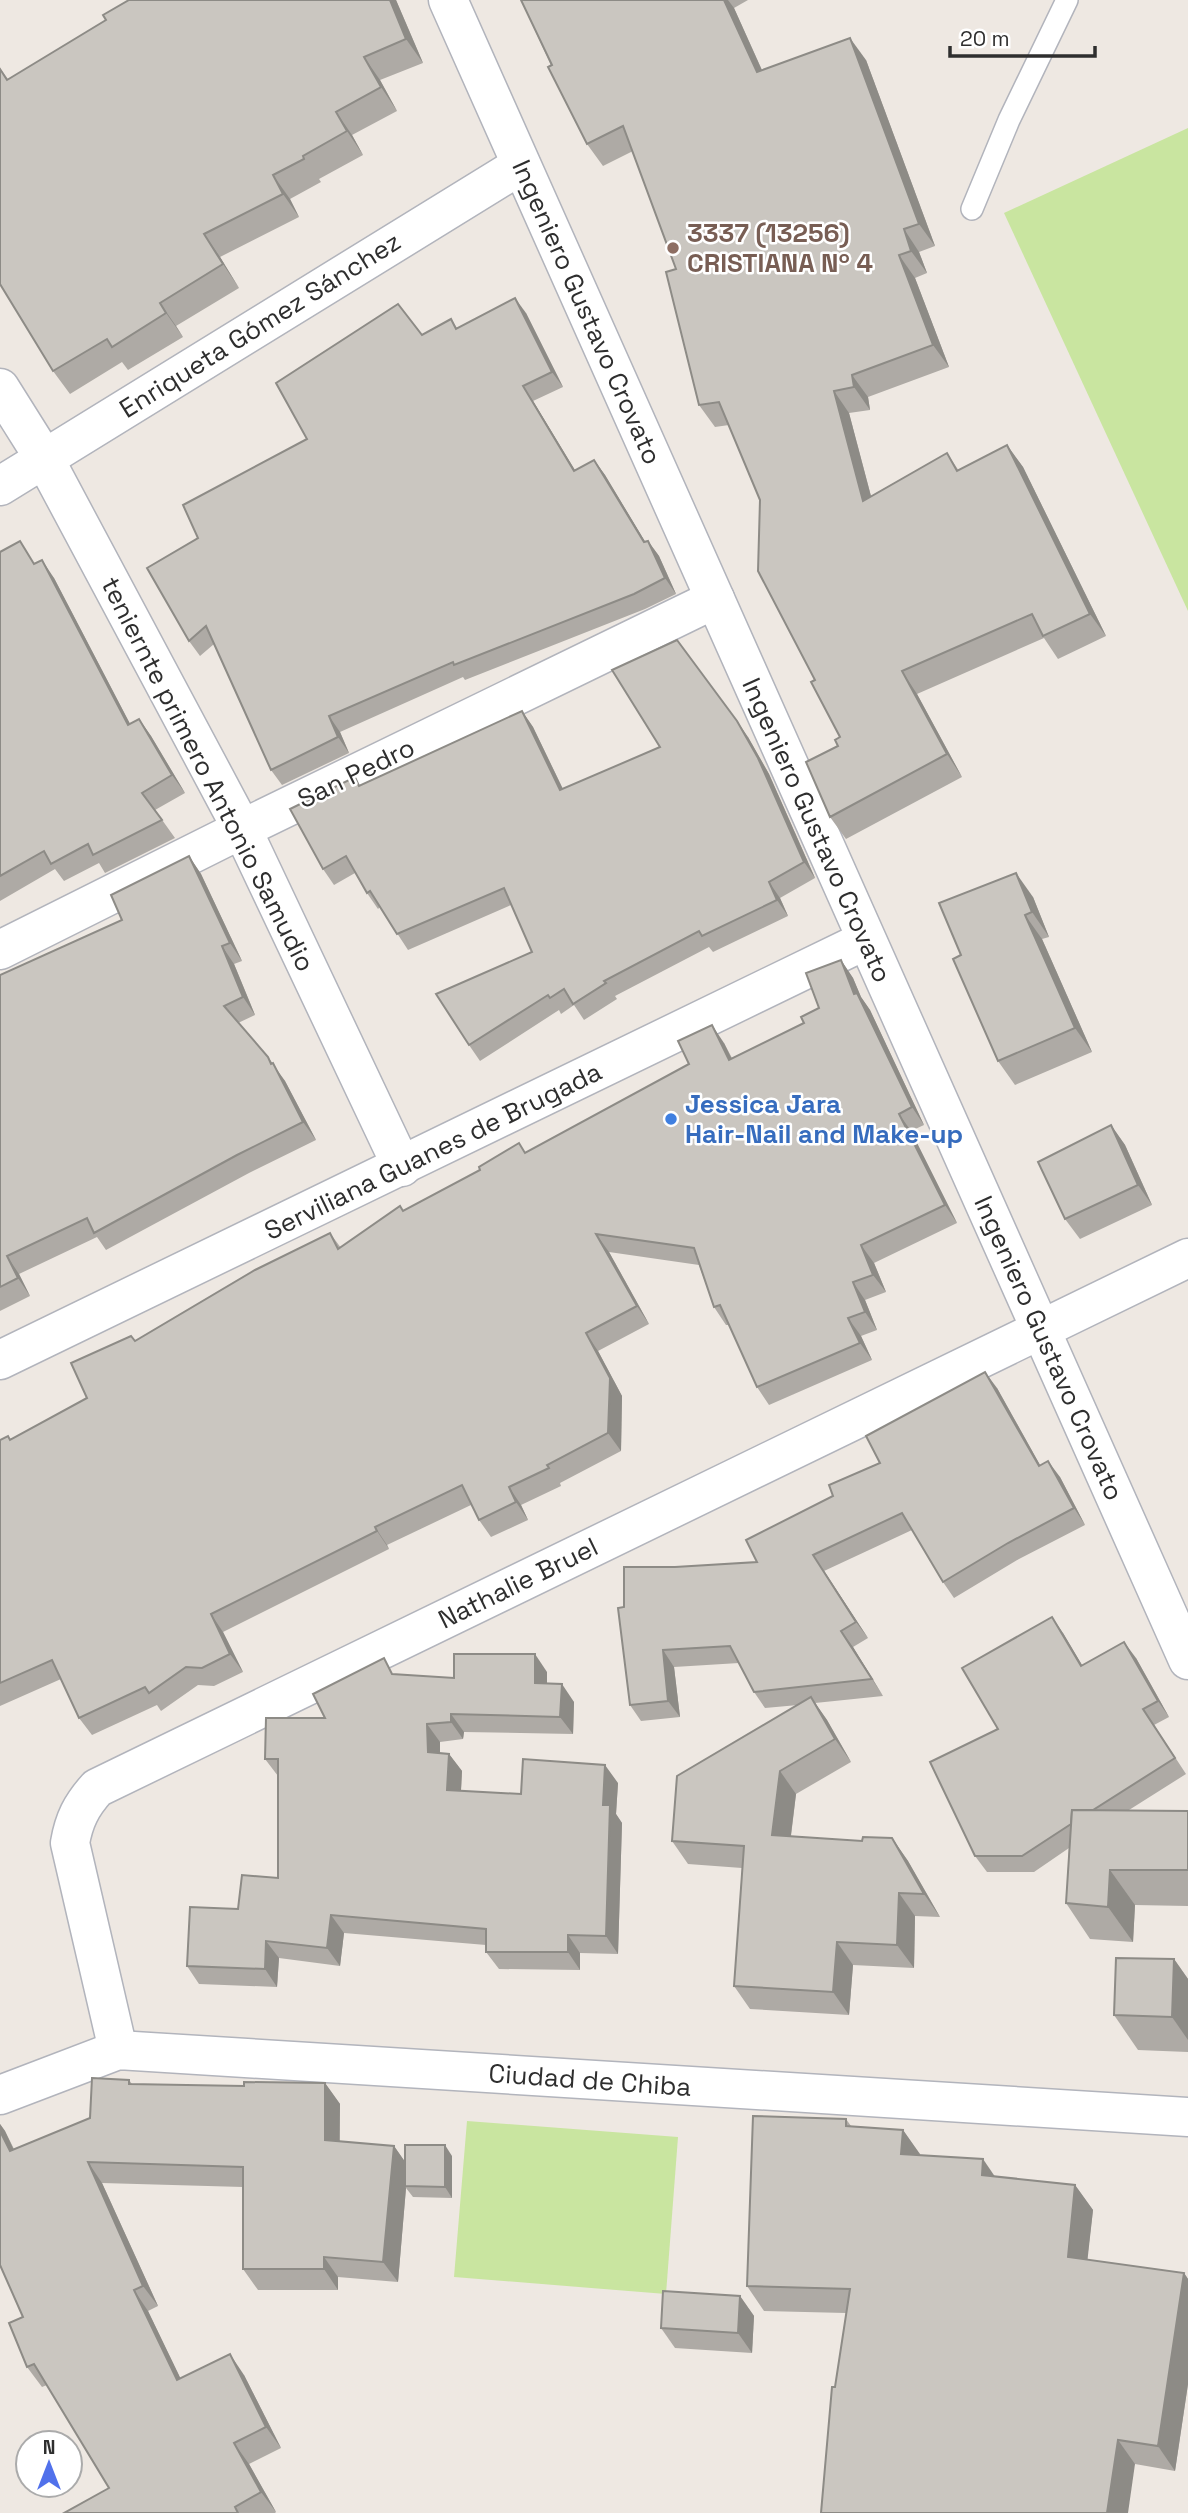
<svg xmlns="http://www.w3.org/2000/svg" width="1188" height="2513" viewBox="0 0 1188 2513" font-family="'Space Grotesk',sans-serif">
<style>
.pitch{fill:#c9e5a0}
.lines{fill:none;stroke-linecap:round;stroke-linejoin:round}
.lane-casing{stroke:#b2b4bc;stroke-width:24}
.street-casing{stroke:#b2b4bc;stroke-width:41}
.lane{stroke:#fff;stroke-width:21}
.street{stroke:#fff;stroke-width:38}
.wall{fill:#aeaaa5}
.shaded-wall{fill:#8d8b86}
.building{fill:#cac6c0;stroke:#8d8b86;stroke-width:2}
.education-dot{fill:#8d6e63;stroke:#fff;stroke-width:2.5}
.shop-dot{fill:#3f7fe0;stroke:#fff;stroke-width:2.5}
.labels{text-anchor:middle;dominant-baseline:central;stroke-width:5;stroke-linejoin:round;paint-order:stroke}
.education-label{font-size:26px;font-weight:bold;fill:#785e54;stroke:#fff;text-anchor:start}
.street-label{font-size:26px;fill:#2e2e2e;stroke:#fff}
.shop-label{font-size:26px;font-weight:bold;fill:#366cbe;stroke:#fff;text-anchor:start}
</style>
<rect width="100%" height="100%" fill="#eee8e2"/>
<g class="pitch">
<path d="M1188,128v483l-184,-398z"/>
<path d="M467,2121l211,16 -12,157 -212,-17z"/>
</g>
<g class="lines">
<defs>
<path id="lane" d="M972,209l37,-89 58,-120"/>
<g id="street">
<path d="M448,0l740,1660"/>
<path d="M0,388l44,70 198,371 160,338"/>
<path d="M0,486l521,-321"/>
<path d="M0,950l242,-121 473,-230"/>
<path d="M0,1360l866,-420"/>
<path d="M118,2050l-48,-207c4,-23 11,-37 27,-55l1091,-530"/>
<path d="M0,2095l118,-45 1070,67"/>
</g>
</defs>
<use href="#lane" class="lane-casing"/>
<use href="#street" class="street-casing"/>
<use href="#lane" class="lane"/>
<use href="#street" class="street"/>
</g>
<g class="wall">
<path d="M396,0l27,63 -43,17 17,31 -45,24 11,20 -44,24 2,3 -31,17 9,18 -79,40 19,31 -63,38 7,11 -55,33 -6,-8 -52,32 -17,-23 -53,-303 8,11z"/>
<path d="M521,0h227l-14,8 28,62 104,-10 69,186 -16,6 8,21 -12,5 34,89 -81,30 2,13 -21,3 22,83 76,-43 12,18 48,-26 16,22 83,169 -48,23 -14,-21 -127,56 45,83 -116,62 -16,-22 10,-80 -25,-57 -55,-180 -31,-75 -14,2 -16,-22 -23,-136 -43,-118 -30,15 -16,-22z"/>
<path d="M526,313l37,74 -30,14 42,69 19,-10 11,15 40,67 3,-1 11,15 17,38 -31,15 -180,71 -2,-3 -123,55 9,21 -67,32 -11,-15 -57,-126 -14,12 -11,-15 9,-103 224,-203 29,-16 6,9z"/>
<path d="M0,552l35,11 19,15 76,146 9,-5 12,17 34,57 -30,17 20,28 -70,35 -6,-10 -35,18 -9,-12 -55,32z"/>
<path d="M522,711l11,16 30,62 185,-52 21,37 46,104 -35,20 8,18 -75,36 -4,-5 -94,49 2,3 -33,21 -10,-15 -13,9 -2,-4 -79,51 -11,-16 63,-93 -21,-47 -103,45 -28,-43 -2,2 -11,-16 -12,-20 -21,12 -11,-16 37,-83z"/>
<path d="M189,856l12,18 41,87 -8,3 21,51 -17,8 47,58 31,59 -67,33 -143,77 -9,-13 -78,37 11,22 -30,15v-336l122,-55z"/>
<path d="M1033,897l16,40 -7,2 50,113 -77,33 -17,-24 -37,-106z"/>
<path d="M841,960l12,18 8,19 9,13 54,115 -13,6 46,92 -83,40 12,29 -21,8 12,30 -16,6 11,24 -103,45 -12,-18 -28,-62h-3l-12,-18 -15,-42 -90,-13 40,72 -51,27 24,45 -1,55 -61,32 1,3 -40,19 7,15 -37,17 -12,-17 -8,-15 -84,40 2,4 -166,83 20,40 -29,14 -16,-1 -37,26 -4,-6 -65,30 -13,-17 -18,-39 -61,27v-266h11l76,-42 48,-57 195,-108 11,15 62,-37 77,-41 39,-27 6,10 164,-89 35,-21 8,15 72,-35 15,-15z"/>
<path d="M1111,1125l14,20 27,60 -72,34 -15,-20z"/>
<path d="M997,1388l43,77 20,12 25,48 -66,34 -65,39 -11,-16 -31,-52 -88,41 44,67 -15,9 30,49 -68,7 12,17 24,42 -55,32 -5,42 71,5 30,-3 16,23 32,56 -25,-1 -1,52 -61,-3 -4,50 -99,-6 -16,-23 8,-118 -54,-4 -16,-23 126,-136 -33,3 -11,-16 -15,-29 -65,4 6,50 -39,4 -11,-16 -6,-98 51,-40 82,-5 76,-66 47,-33z"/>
<path d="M1063,1633l19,32 54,-7 33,59 -15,8 32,49 -57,36 59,1v95l-53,-1 -2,37 -43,-3 -24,-36 3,-55 -35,24h-47l-12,-16 23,-127z"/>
<path d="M547,1672v11l27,19 -1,32 -109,-2 -1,7 -23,3v11l9,1 13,17 -1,20 60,3 97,-11 -2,31 6,9 -4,131 -38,-1v17l-81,-1 -13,-17v-7l-142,-12 -4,33 -61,-8 -2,29 -78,-3 -12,-18 51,-57 40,-31v-102l-13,-17 130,-85 59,4z"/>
<path d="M1174,1959l14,20v73l-50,-2 -24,-35z"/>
<path d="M129,2080l3,4 112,2 81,-3 15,21v37l54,5 11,16 47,-6v42l-39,-1 -7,-9 -8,94 -60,-5v13h-80l-15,-21v-82l-141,-4 56,123 -10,5 32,67 64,-3 37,73 -32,16 27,48 -1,1h-211l45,-25 -62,-103 -5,2 -15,-20 -4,-50 -23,-52v-141l5,7 9,18 76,-31z"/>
<path d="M846,2119l5,7 52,4 17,25 75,22 80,8 18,25 -6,50 97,13 4,6v105l-13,87 -40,-7 -300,-77 11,-74 -82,-2 -17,-25z"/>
<path d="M740,2296l14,20 -2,37 -77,-5 -14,-20z"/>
</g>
<g class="shaded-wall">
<path d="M390,0h6l27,63 -17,-24z"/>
<path d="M724,0h4l6,8 39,87 -16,-23z"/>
<path d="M850,38l16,22 69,186 -16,-22z"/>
<path d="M364,57l16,23 17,31 -16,-24z"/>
<path d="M336,112l16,23 11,20 -16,-24z"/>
<path d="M273,175l17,24 9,18 -16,-23z"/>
<path d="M904,229l15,23 8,21 -16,-22z"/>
<path d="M204,234l16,23 19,31 -16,-24z"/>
<path d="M899,255l16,23 34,89 -16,-22z"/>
<path d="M515,298l11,15 37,74 -11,-15z"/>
<path d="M160,303l16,23 7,11 -17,-24z"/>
<path d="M852,375l16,22 2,13 -16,-23z"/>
<path d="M523,386l10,15 52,86 -11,-16z"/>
<path d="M834,391l15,22 29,110 -15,-22z"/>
<path d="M1007,445l16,22 83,169 -16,-22z"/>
<path d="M594,460l11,15 50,83 -11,-16z"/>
<path d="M648,541l11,15 17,38 -11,-16z"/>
<path d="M42,560l12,18 86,165 -12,-18z"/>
<path d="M902,671l15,23 45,83 -15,-23z"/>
<path d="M522,711l11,16 38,79 -11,-16z"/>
<path d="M329,716l11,16 9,21 -11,-16z"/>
<path d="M139,719l12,17 34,57 -13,-18z"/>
<path d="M737,721l11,16 21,37 46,104 -11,-16z"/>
<path d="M189,856l12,18 41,87 -12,-18z"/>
<path d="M1016,873l17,24 16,40 -17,-25z"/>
<path d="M769,882l11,16 8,18 -11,-16z"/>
<path d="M1025,915l17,24 50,113 -17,-24z"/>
<path d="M222,946l12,18 21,51 -12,-18z"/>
<path d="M841,960l12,18 8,19 9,13 54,115 -12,-18 -58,-113z"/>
<path d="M712,1025l12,18 17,35 -12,-18z"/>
<path d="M268,1057l17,24 31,59 -13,-18z"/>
<path d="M899,1114l12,17 46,92 -12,-18z"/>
<path d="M1111,1125l14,20 27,60 -14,-20z"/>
<path d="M596,1234l13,18 40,72 -12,-18z"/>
<path d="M861,1245l13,18 12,29 -13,-17z"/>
<path d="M7,1256l12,18 11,22 -12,-18z"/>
<path d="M853,1282l12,18 12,30 -12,-18z"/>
<path d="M848,1318l13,18 11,24 -12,-17z"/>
<path d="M586,1333l12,18 24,45 -1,55 -13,-18z"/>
<path d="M985,1372l12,16 53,95 -11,-17z"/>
<path d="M1048,1461l12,16 25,48 -11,-17z"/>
<path d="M509,1487l12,18 7,15 -12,-18z"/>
<path d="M375,1527l12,18 2,4 -12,-18z"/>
<path d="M813,1555l11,16 44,67 -12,-16z"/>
<path d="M211,1614l12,18 20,40 -13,-18z"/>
<path d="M1052,1617l11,16 29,49 -11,-16z"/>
<path d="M841,1631l12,16 30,49 -11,-17z"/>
<path d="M1124,1642l12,16 33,59 -11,-16z"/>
<path d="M663,1650l11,17 6,50 -12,-16z"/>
<path d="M535,1654l12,18v28l-12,-17z"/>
<path d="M562,1684l12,18 -1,32 -13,-17z"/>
<path d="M811,1697l16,23 24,42 -16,-23z"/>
<path d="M451,1714l13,18 -1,7 -12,-17z"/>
<path d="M427,1724l13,18v28l-12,-18z"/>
<path d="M449,1754l13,17 -2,37 -13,-18z"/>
<path d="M605,1765l13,18 -2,31 6,9 -4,131 -12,-18 -3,-131z"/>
<path d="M780,1771l16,23 -8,64 -16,-23z"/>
<path d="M892,1838l16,23 32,56 -16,-23z"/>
<path d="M1110,1870l25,35 -2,37 -25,-35z"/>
<path d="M899,1893l16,23 -1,52 -17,-23z"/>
<path d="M331,1915l13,18 -4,33 -13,-18z"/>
<path d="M568,1935l12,18v17l-12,-18z"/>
<path d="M266,1941l13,17 -2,29 -12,-18z"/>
<path d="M837,1942l16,23 -4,50 -16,-23z"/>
<path d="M1174,1959l14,20v61l-16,-23z"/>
<path d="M325,2083l15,21 -1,56 -14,-20z"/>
<path d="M0,2124l5,7 19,41 -14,-21 -10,-20z"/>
<path d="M903,2130l17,24 -1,24 -18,-24z"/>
<path d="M445,2145l7,11v42l-7,-11z"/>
<path d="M394,2146l14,20 -3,20 1,2 -8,94 -15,-20z"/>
<path d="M983,2159l17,25 -18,-9z"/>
<path d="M88,2162l14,21 56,123 -15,-20z"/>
<path d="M1075,2185l18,25 -8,72 -17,-25z"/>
<path d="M324,2257l14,20v13l-14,-21z"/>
<path d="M1184,2273l4,6v105l-13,87 -17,-25z"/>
<path d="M134,2290l14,21 43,89 -14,-20z"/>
<path d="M740,2296l14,20 -2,37 -14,-20z"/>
<path d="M230,2354l14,21 37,73 -15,-21z"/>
<path d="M1118,2440l17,24 -7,49h-21z"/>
<path d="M234,2443l15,21 27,48 -15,-20z"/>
</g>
<g class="building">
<path d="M129,0h261l16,39 -42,18 17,30 -45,25 11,19 -44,25 1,3 -31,16 10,19 -79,40 19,30 -63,39 6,10 -54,34 -5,-8 -54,32 -53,-87v-215l7,11 99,-60 -3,-5z"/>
<path d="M521,0h203l33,72 93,-34 69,186 -15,5 7,22 -12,4 34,90 -81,30 2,12 -20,4 29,110 84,-48 10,18 50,-26 83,169 -47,22 -11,-22 -130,57 45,83 -117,63 -24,-55 32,-16 -3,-6 5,-3 -29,-55 4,-2 -57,-109 2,-71 -41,-98 -20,3 -33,-133 10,-3 -53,-143 -36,18 -39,-77 4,-2z"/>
<path d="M515,298l37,74 -29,14 51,85 20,-11 50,82 4,-1 17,37 -31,16 -180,71 -1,-3 -124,54 9,21 -67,33 -65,-144 -17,15 -42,-73 51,-30 -15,-33 124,-66 -31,-56 122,-79 24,31 29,-16 5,10z"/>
<path d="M20,541l14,23 8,-4 86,165 11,-6 33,56 -30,18 20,27 -69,35 -5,-11 -37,20 -7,-13 -44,25v-324z"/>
<path d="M677,640l60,81 21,37 46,104 -35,20 8,18 -75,36 -3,-5 -95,50 2,2 -33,21 -9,-15 -14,9 -2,-3 -79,50 -33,-51 96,-42 -28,-64 -107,46 -27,-43 -3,2 -21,-37 -23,13 -33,-60 65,-32 4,9 163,-75 38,79 100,-43 -48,-77z"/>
<path d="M189,856l41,87 -8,3 21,51 -19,9 44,51 3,7 2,-1 30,59 -66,33 -143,78 -7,-15 -80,38 11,22 -18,9v-312l122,-55 -11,-25z"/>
<path d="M1016,873l16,39 -7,3 50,113 -77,33 -45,-102 8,-4 -22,-52z"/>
<path d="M841,960l13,34 3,-1 55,114 -13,7 46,91 -84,40 12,30 -20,7 12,30 -17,6 12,25 -103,44 -37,-82 -6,2 -20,-59 -98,-14 41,72 -51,27 24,45 -2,55 -61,32 2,3 -40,19 7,15 -37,18 -17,-35 -87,42 2,4 -166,83 19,40 -28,14 -16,-1 -37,26 -4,-6 -66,31 -27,-58 -52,23v-243l8,-4 2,4 77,-42 -16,-35 60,-27 4,5 120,-71 75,-37 8,16 62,-43 3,5 77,-41 -1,-3 40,-24 6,10 164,-89 -11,-23 34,-16 17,35 75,-37 -3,-6 18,-9 -13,-35z"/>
<path d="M1111,1125l27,60 -73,34 -27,-57z"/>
<path d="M985,1372l54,94 9,-5 26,47 -66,35 -65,39 -41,-69 -89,42 43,67 -15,9 31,48 -118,13 -24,-46 -67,4 5,51 -38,4 -12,-97 6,-1v-40h51l82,-5 -11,-22 87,-44 -4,-11 51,-22 -14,-27z"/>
<path d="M1052,1617l29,49 43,-24 34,59 -15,8 32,49 -82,52h-21l-1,14 -49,32h-47l-45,-94 68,-33 -36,-61z"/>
<path d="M454,1654h81v29l27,1 -2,33 -109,-3v8l-24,2 1,28 21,2 -2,36 74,4 2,-35 82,6 -2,40h7l-4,131 -38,-1v17h-82v-23l-155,-14 -4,33 -61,-7 -1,28 -78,-3 3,-59 48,2 4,-34 36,3v-119h-13l1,-41h59l-12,-24 71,-36 8,16 62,4z"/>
<path d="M811,1697l24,42 -55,32 -8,64 90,6 1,-4 29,1 32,56 -25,-1 -2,52 -60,-3 -4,50 -99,-6 10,-140 -72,-5 5,-65z"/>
<path d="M1072,1810l116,1v59h-78l-2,37 -42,-4z"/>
<path d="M1116,1958l58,1 -2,58 -58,-2z"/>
<path d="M92,2078l37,2v4l115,2v-4l81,1v57l69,6 -11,116 -59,-5v12h-81v-102l-155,-5 55,124 -9,4 43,90 53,-26 36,73 -32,16 27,49 -26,15 3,6h-174l45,-25 -75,-124 -7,3 -18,-44 14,-6 -23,-52v-134l10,20 80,-33z"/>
<path d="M753,2116l93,3v7l57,4 -2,24 82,5 -1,16 93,10 -7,72 116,16 -26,173 -40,-6 -11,73h-286l11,-126h3l15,-98 -103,-3z"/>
<path d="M405,2145h40v42l-40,-1z"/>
<path d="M663,2291l77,5 -2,37 -77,-5z"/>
</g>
<circle class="education-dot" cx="673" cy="248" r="7"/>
<circle class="shop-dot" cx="671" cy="1119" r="7"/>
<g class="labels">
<g class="education-label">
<text x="687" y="233">3337 (13256)<tspan x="687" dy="30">CRISTIANA Nº 4</tspan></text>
</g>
<g class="street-label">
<text transform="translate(587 312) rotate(66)">Ingeniero Gustavo Crovato</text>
<text transform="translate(260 325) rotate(-32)">Enriqueta Gómez Sánchez</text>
<text transform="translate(356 773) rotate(-26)">San Pedro</text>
<text transform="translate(208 774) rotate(63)">teniernte primero Antonio Samudio</text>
<text transform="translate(817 830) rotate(66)">Ingeniero Gustavo Crovato</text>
<text transform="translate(433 1151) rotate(-26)">Serviliana Guanes de Brugada</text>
<text transform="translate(1049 1348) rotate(66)">Ingeniero Gustavo Crovato</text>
<text transform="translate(518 1583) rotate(-26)">Nathalie Bruel</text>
<text transform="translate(590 2080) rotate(4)">Ciudad de Chiba</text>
</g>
<g class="shop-label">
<text x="685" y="1104">Jessica Jara<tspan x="685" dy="30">Hair-Nail and Make-up</tspan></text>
</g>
</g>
<g transform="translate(49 2464)"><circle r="33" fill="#ffffff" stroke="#ababab" stroke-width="2"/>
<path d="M0-5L12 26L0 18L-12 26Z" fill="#5171eb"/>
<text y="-10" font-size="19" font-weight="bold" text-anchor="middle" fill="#2e2e2e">N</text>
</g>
<path d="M950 46v10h145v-10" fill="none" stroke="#2e2e2e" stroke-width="3.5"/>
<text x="960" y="46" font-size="21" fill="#2e2e2e" stroke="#ffffff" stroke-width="5" paint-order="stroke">20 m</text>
</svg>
